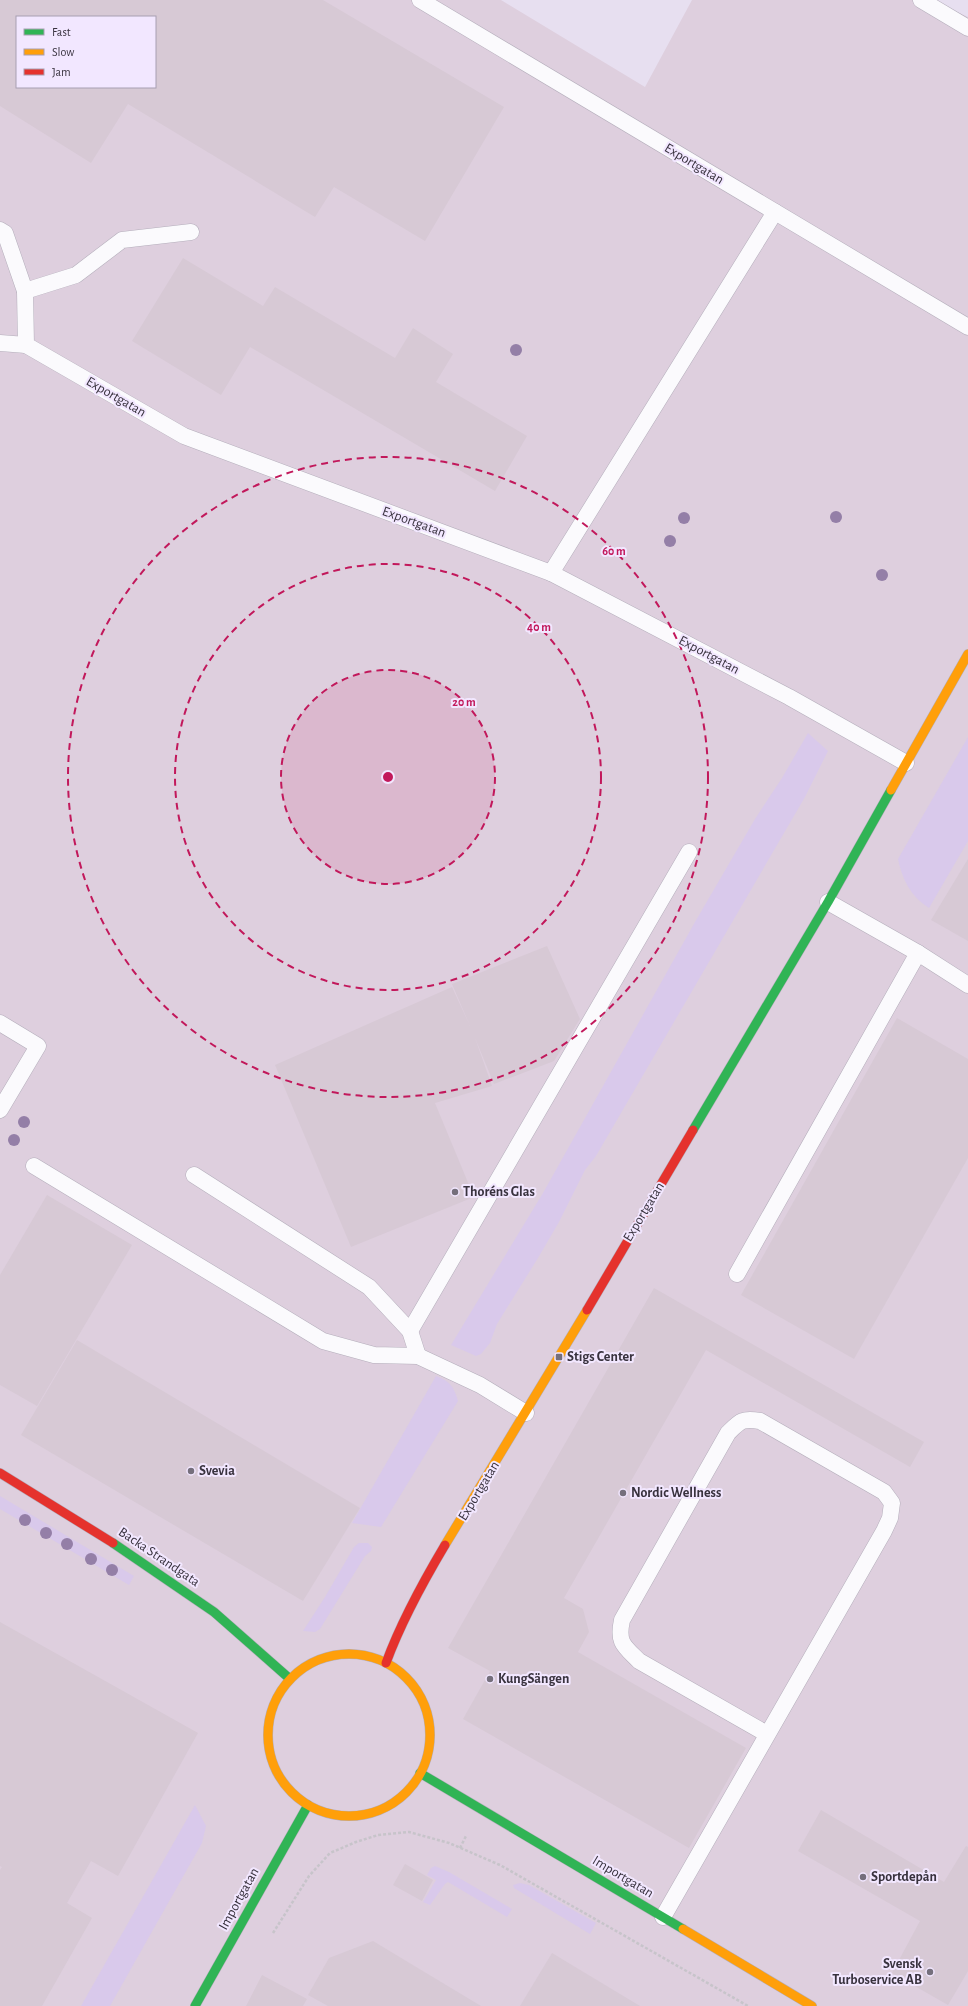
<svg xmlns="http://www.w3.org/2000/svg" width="968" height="2006" viewBox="0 0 968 2006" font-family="'Alegreya Sans',sans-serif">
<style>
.industrial{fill:#decfde;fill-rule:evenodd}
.green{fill:#d9c9eb}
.building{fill:#d7c9d5;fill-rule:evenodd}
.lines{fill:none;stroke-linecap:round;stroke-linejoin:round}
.lane-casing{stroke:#b4aebb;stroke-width:17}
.fast-casing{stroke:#b4aebb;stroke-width:10}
.slow-casing{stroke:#b4aebb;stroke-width:10}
.jam-casing{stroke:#b4aebb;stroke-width:10}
.path{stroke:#c7c4ca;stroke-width:2.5;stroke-dasharray:3 2;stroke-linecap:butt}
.lane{stroke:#fbfafd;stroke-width:16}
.fast{stroke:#30b455;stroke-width:9}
.slow{stroke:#ff9f0a;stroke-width:9}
.jam{stroke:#e5322d;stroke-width:9}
.tree{fill:#947fa7}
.ring{fill:none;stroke:#c2185b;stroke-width:2;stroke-dasharray:7 5}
.poi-dot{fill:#756f7c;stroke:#f2e7ff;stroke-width:1.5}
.labels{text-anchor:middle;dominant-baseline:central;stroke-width:4;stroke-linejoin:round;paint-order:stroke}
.street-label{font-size:14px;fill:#38323e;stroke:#f2e7ff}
.poi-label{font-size:14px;font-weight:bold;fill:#38323e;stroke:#f2e7ff;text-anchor:start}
.centre{fill:#c2185b;stroke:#f2e7ff;stroke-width:2}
.ring-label{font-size:12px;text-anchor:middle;font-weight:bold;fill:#c2185b;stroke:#f2e7ff;stroke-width:4;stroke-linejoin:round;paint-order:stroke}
</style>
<rect width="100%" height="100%" fill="#e7dff0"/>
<path class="industrial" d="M0,0h501l144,87 47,-87h239l37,17v1989h-968zM17,17h138v70h-138z"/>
<g class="green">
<path d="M808,733l20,18 -23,46 -209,359 -11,14 -26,52 -21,36 -41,66 -7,19 -9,11 -5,2 -25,-11 92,-152 152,-271 60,-103 27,-41z"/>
<path d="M968,737v104l-39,67c-18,-11 -27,-29 -31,-49z"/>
<path d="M436,1376c14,5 18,11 22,25l-77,126 -29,-4z"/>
<path d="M0,1496l134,80 -5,9 -129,-76z"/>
<path d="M359,1543h9l4,4 -1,4 -6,5 -45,73 -5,3 -12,-1 22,-34 29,-50z"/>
<path d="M195,1805l11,21 -4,17 -92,163h-29z"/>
<path d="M435,1866l14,6 63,37 -5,8 -59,-35 -3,2 -15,21 -7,-3 13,-22 -9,-5 4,-7z"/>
<path d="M520,1883l9,2 67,38 -6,11 -76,-46 -1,-3z"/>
</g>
<g class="building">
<path d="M0,0h323l181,107 -79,134 -91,-54 -19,30 -187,-113 -37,59 -91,-57zM17,17h138v70h-138z"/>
<path d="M183,258l80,48 12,-19 120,71 18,-30 40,26 -17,28 91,54 -32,55 -245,-144 -29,48 -89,-54z"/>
<path d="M968,859v82l-37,-21z"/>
<path d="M547,946l33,73 -26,42 -60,23 -19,-46 17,48 -57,17 39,94 -123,50 -76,-182 177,-78 18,39 -18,-42z"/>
<path d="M897,1018l71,41v99l-114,201 -113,-64z"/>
<path d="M47,1195l85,50 -95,161 -37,-21v-110z"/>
<path d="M654,1288l270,154 -14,25 -204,-117 -142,248 19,11 6,23 -11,20 168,96 -57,100 -226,-129 27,-48 -42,-23z"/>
<path d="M77,1340l283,168 -57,93 -282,-166z"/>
<path d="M0,1622l198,111 -80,143 -27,-15 -24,42 25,15 -50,88h-42v-136l2,-3 -2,-1z"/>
<path d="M821,1810l123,72 22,-36 2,1v124l-20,34 -56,-32 28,-52 -122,-70z"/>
<path d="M405,1864l28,16 -11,21 -29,-16z"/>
<path d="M373,1941l108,65h-153l-20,-11 21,-37z"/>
<path d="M552,1953l88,53h-120z"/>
<path d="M262,1975l45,24 -4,7h-57z"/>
</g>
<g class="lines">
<defs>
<g id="lane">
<path d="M420,0l548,327"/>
<path d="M921,0l47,28"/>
<path d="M0,230l5,3 20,58 1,54 158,91 367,137 238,124 117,66"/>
<path d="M25,291l51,-16 46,-35 69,-8"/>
<path d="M0,343l26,2"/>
<path d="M551,573l224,-361"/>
<path d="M918,953l50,32"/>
<path d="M0,1023l38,23 -38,64"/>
<path d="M34,1166l289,175 51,14 44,1 62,29 46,28"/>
<path d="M194,1175l175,112 41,44 8,25"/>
<path d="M737,1274l181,-321 -90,-51"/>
<path d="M410,1331l279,-479"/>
<path d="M663,1917l221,-386 6,-13 2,-15 -8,-11 -124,-71c-18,-3 -20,0 -32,12l-106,187c-5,23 2,26 17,41l128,73"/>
</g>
<g id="fast">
<path d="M693,1130l135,-228 63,-112"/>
<path d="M113,1543l101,69 76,67"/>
<path d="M420,1773l263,156"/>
<path d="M195,2006l113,-201"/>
</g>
<g id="slow">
<path d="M891,790l77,-136"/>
<path d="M445,1545l142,-235"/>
<circle cx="349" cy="1735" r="81"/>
<path d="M683,1929l129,77"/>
</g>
<g id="jam">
<path d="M587,1310l106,-180"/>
<path d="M0,1473l113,70"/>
<path d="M386,1663c15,-41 37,-81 59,-118"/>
</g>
</defs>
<use href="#lane" class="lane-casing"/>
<use href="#fast" class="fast-casing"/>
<use href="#slow" class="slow-casing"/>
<use href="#jam" class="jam-casing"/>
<g class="path">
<path d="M460,1848l6,-12"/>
<path d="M273,1933l36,-57 21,-23 26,-11 22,-7 31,-3 40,11 51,22 248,141"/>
</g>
<use href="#lane" class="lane"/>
<use href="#fast" class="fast"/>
<use href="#slow" class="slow"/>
<use href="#jam" class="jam"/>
</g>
<g class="tree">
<circle cx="516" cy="350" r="6"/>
<circle cx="836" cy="517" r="6"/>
<circle cx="684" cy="518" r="6"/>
<circle cx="670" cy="541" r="6"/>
<circle cx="882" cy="575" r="6"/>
<circle cx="24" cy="1122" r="6"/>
<circle cx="14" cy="1140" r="6"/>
<circle cx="25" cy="1520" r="6"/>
<circle cx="46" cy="1533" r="6"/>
<circle cx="67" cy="1544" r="6"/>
<circle cx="91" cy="1559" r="6"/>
<circle cx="112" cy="1570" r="6"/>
</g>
<circle cx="388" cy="777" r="107" fill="#c2185b" fill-opacity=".12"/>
<g class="ring">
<circle cx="388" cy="777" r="107"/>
<circle cx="388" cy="777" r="213"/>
<circle cx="388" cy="777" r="320"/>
</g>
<g class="poi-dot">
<circle cx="455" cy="1192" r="4"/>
<rect x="555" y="1353" width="8" height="8" rx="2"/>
<circle cx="191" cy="1471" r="4"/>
<circle cx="623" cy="1493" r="4"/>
<circle cx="490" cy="1679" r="4"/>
<circle cx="863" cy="1877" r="4"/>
<circle cx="930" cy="1972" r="4"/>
</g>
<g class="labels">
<g class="street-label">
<text transform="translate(694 164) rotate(31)">Exportgatan</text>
<text transform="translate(116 397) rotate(30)">Exportgatan</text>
<text transform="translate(414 522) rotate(20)">Exportgatan</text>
<text transform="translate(709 655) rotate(28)">Exportgatan</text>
<text transform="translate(644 1212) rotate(-59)">Exportgatan</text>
<text transform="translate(479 1491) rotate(-59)">Exportgatan</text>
<text transform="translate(159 1557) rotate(34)">Backa Strandgata</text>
<text transform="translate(623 1877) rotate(31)">Importgatan</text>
<text transform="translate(239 1899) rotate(-61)">Importgatan</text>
</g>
<g class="poi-label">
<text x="463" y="1192">Thoréns Glas</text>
<text x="567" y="1357">Stigs Center</text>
<text x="199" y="1471">Svevia</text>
<text x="631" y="1493">Nordic Wellness</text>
<text x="498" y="1679">KungSängen</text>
<text x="871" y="1877">Sportdepån</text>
<text x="922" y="1964" text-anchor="end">Svensk<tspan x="922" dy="16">Turboservice AB</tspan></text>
</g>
</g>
<circle cx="388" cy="777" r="6" class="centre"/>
<g class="ring-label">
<text x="614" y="555">60 m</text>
<text x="539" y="631">40 m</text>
<text x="464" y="706">20 m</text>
</g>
<rect x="16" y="16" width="140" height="72" fill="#f2e7ff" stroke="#a89fb2"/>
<rect x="24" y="29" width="20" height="6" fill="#30b455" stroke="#a89fb2"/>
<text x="52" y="36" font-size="12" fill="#38323e">Fast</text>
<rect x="24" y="49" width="20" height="6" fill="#ff9f0a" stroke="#a89fb2"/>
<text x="52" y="56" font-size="12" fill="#38323e">Slow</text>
<rect x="24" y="69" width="20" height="6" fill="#e5322d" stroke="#a89fb2"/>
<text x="52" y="76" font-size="12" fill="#38323e">Jam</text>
</svg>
